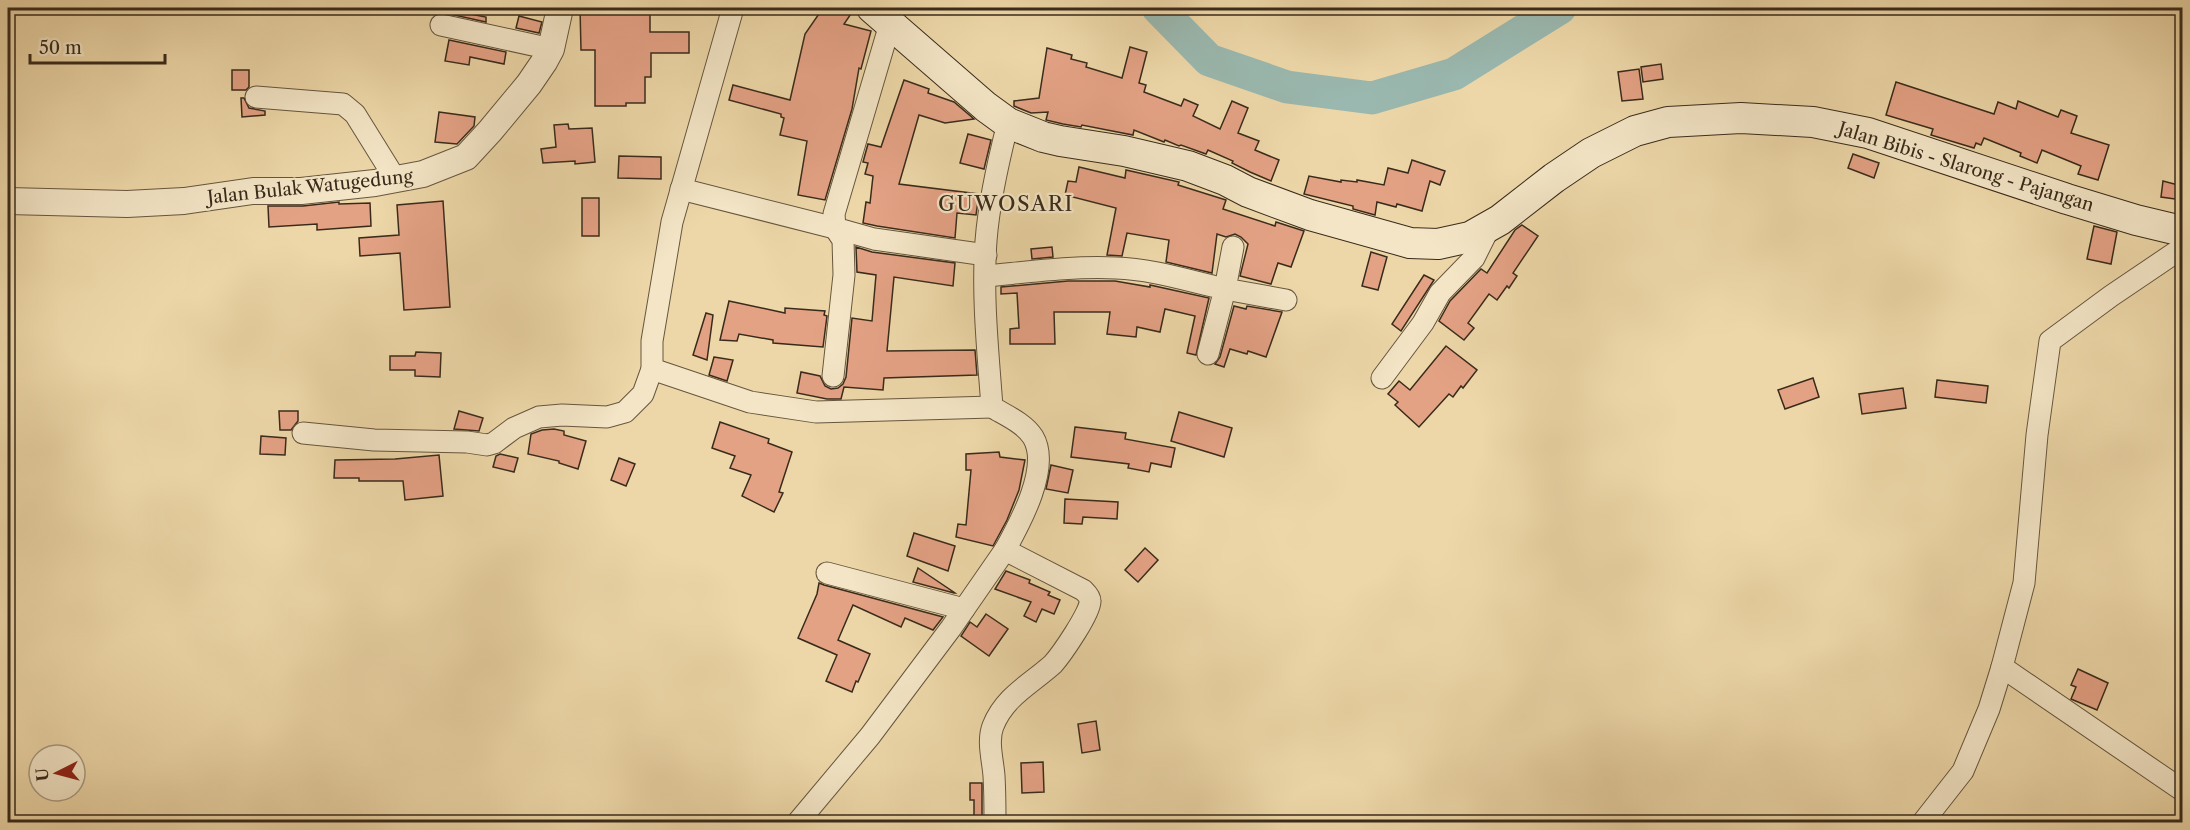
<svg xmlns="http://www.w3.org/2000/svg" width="2190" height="830" viewBox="0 0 2190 830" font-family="'Libre Caslon Text',serif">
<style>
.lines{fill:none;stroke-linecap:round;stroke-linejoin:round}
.river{stroke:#9ab8af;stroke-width:33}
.building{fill:#e4a285;stroke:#392b1b;stroke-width:1.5}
.minor-casing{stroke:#66563e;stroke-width:23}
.tertiary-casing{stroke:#66563e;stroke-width:28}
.secondary-casing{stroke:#392b1b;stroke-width:32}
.minor{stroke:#f3e5c6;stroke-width:21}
.tertiary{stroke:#f3e5c6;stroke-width:26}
.secondary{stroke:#f3e5c6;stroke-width:30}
.labels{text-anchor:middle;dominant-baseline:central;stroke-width:4.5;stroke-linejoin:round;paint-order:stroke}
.street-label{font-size:18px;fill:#392b1b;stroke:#f3e5c6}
.quarter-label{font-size:21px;letter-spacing:1.5px;fill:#392b1b;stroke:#f3e5c6}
</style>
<rect width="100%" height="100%" fill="#edd7a8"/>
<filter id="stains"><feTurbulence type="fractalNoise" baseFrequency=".00333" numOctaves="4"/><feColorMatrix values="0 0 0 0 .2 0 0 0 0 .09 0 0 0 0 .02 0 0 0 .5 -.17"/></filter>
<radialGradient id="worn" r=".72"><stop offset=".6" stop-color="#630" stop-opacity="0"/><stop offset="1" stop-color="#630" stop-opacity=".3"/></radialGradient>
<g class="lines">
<path class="river" d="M1158,8l51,52 78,27 85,11 82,-24 106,-66"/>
</g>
<g class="building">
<path d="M445,8h15l-1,4 27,5v5l-41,-9z"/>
<path d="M580,8h70v24h39v21h-38v24h-6v26h-19v3h-31v-56h-14z"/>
<path d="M823,8h32l-11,16 27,7 -10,38 -2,-1 -7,41 -27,91 -27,-5 9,-54 -27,-6 4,-17 -3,-1v-3l-52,-14 4,-15 57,15 15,-66z"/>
<path d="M519,16l23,6 -3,11 -23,-5z"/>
<path d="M449,40l57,12 -2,12 -34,-7 -1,8 -24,-4z"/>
<path d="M1130,47l17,5 -8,31 7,2 -2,7 37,14 3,-7 14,6 -5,11 27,13 12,-28 16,7 -10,25 21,8 -4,9 24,10 -8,21 -21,-9 -18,-9 1,-2 -25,-11 -2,4 -25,-9 -2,1 -14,-6 -1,2 -30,-12 -1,5 -51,-10 -1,2 -18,-3 -17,-4 2,-8 -17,1 -17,-7v-5l25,-3 8,-50 25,7 -1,4 16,4 -1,4 36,11z"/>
<path d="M1661,64l2,15 -20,3 -2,-15z"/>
<path d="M1639,69l4,30 -21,2 -4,-29z"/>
<path d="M232,70h17v17l-3,3h-14z"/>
<path d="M904,80l25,9 -1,4 26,9 20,17 -29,4 -26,-8 -20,69 80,10 -3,21 -19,-2 -2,25 -78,-12 -14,-3 3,-21 4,1 3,-27 -8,-2 3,-11 -5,-1 5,-18 13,3z"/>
<path d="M1896,82l98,32 4,-12 18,7 2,-8 40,16 3,-7 16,6 -6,17 38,12 -11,35 -20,-6 3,-8 -39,-16 -5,13 -17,-7 1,-3 -37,-15 -3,7 -5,-2 -2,5 -43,-13 2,-6 -47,-14z"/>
<path d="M241,98h3l5,10 16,3v4l-23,2z"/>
<path d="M439,112l36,5 -1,9 -17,18 -22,-2z"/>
<path d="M568,124l1,5 23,-1 3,34 -20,2v-3l-32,2 -2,-14 15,-2 -2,-22z"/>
<path d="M968,134l23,6 -7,29 -24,-6z"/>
<path d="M1853,154l26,9 -5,15 -26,-10z"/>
<path d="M619,156l42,1v22l-43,-1z"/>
<path d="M1412,160l33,11 -5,14 -10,-4 -8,30 -25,-7 -1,3 -19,-5 -2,13 -22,-6v-3l-49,-12 5,-18 32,6v-2l16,2v-2l27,5 4,-17 20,5z"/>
<path d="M1079,167l46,11 1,-8 53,12 -1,3 48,15 -3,9 52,17 1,-4 28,9 -13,36 -13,-4 -7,21 -31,-8 8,-32 -7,-7 -6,-3 -9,3 -9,-3 -5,39 -46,-11 3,-22 -42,-7 -5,23 -15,-1 9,-47 -51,-13 3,-14 8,1z"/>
<path d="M2163,181l19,5v14l-21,-3z"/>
<rect x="582" y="198" width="17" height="38"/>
<path d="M443,201l7,106 -46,3 -4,-57 -40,3 -1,-18 40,-3 -2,-30z"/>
<path d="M339,202v2l31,-1 1,23 -54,4v-6l-48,3 -1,-21h35z"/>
<path d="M1522,225l16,11 -25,37 4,3 -8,12 -2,-2 -10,14 -8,-6 -21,29 6,5 -10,12 -25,-19 11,-20 31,-32 6,4 28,-43z"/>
<path d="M2094,226l23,6 -6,32 -24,-5z"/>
<path d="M856,247l16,5 83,11 -2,23 -59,-9 -7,74 88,-1 2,25 -93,3 -1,12 -39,-3 -3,12h-14l-30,-6 4,-21 19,4 5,10 6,3 7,-1 5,-4 3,-7 6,-59 20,3 4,-46 -19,-3z"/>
<path d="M1052,247l1,10 -21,2 -1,-10z"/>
<path d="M1371,252l16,5 -9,33 -16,-4z"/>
<path d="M1424,275l10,5 -33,51 -9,-7z"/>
<path d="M1068,281h47l35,6v-2l59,13 -13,57 -9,-2 8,-37 -30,-7 -5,23 -23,-5 -1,10 -29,-3 3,-22h-56l1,32h-45v-15l9,-1 -2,-35 -16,1v-7z"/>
<path d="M729,301l56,12v-5l40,3 -1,4 3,1 -4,31 -50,-4v-3l-34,-6 -2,7 -17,-1z"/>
<path d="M1234,306l12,3 1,-3 35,6 -16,45 -18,-6 -1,3 -17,-5 -6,18 -9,-3 5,-7z"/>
<path d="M706,313l7,2 -6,45 -14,-5z"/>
<path d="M1446,346l31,24 -14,18 -2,-2 -8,11 -4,-3 -30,33 -24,-22 3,-3 -10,-8 11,-13 11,9z"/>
<path d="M416,352l25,1 -1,24 -25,-1v-6h-25v-14h25z"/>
<path d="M714,357l19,3 -6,21 -18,-6z"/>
<path d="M1813,378l6,19 -34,12 -7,-19z"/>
<path d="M1937,380l51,6 -2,17 -51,-6z"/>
<path d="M1903,388l3,20 -44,6 -3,-20z"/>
<path d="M279,411h19v10l-7,9h-11z"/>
<path d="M459,411l24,7 -4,13 -25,-2z"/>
<path d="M1179,412l53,16 -8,29 -53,-16z"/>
<path d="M720,422l49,17 -1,4 24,9 -13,40 4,1 -9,19 -32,-16 9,-21 -21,-7 5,-12 -23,-8z"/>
<path d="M1075,427l51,6 -1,6 50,9 -4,19 -20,-4 -2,9 -21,-4 1,-4 -58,-7z"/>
<path d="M554,429l10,2v4l22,6 -8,28 -19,-6v-2l-31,-7 3,-20 11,-4z"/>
<path d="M261,436l25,2 -1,17 -25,-1z"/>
<path d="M999,452l1,5 25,3 -6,30 -12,30 -14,26 -37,-9 2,-13 8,1 5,-55h-5v-16z"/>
<path d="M500,454l18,4 -4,14 -21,-5 3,-11z"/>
<path d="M439,455l4,41 -38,4 -2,-19h-44v-3h-25l1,-18 60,-1z"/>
<path d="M619,458l16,6 -9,22 -15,-6z"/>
<path d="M1051,465l22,5 -5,23 -22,-4z"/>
<path d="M1065,499l53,3 -1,17 -34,-2 -1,7 -18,-1z"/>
<path d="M914,533l41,13 -7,25 -41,-15z"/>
<path d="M1145,548l13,12 -20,22 -13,-12z"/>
<path d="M918,568l37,25h-1l-41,-11z"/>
<path d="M1006,571l24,9 -1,3 21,9 -2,3 12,5 -6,14 -12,-5 -6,13 -12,-6 7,-14 -36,-13z"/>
<path d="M819,583l5,2 119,32 -10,13 -28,-12 -4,9 -48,-22 -15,35 32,14 -12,28 -2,-1 -4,11 -26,-11 11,-26 -39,-17 19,-44z"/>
<path d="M986,614l22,15 -19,27 -28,-20 9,-14 7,5z"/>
<path d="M2078,669l30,14 -11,27 -26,-11 5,-12 -5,-2z"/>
<path d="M1096,721l4,29 -18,3 -4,-29z"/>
<path d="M1043,762l1,30 -22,1 -1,-30z"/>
<path d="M970,783h12v39h-8v-22h-4z"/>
</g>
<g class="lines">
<defs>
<g id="minor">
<path d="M441,25l110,24"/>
<path d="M256,97l87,7 12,10 41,66"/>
<path d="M681,189l154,39 39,11 112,16"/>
<path d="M1233,247l-8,42 61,11"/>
<path d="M986,276c43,-4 86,-10 130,-8 36,1 73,13 109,21l-17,65"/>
<path d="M652,369l98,33 66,10 176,-5"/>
<path d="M833,376l11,-101 -1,-35 -8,-12 -1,-14 56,-190"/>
<path d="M1382,378l41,-55 17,-30 34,-35 15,-30"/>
<path d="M303,433l71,7 93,2 20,3 7,-2 20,-15 25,-11 23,-2 45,2 18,-5 18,-18 9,-25v-28l20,-119 61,-214"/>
<path d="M1005,550c15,-27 46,-83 28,-113 -9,-14 -28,-22 -41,-30 -4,-55 -10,-111 -6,-166 3,-40 12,-79 22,-118"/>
<path d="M827,573l137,36"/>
<path d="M2002,667l180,123"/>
<path d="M798,822l72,-86 81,-108 54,-78 78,40c3,3 7,6 7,11 1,11 -29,54 -37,63 -22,20 -48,32 -60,62 -6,15 0,35 1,50 1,16 1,31 1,46"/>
<path d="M1923,822l40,-51 26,-62 13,-42 22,-84 13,-148 13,-94 61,-45 71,-48"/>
</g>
<path id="tertiary" d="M8,201l119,3 57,-3 69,-10h48l74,-8 48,-9 43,-17 24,-26 39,-47 15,-22 7,-13 9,-41"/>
<path id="secondary" d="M872,8l114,99 22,16 35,14 17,4 64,10 64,15 37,14 23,12 62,23 100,28 28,1 32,-7 30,-17 54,-42 37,-25 44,-22 33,-9 73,-4 72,4 55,11 199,66 69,21 46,11"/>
</defs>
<use href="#minor" class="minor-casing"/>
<use href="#tertiary" class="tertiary-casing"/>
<use href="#secondary" class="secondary-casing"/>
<use href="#minor" class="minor"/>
<use href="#tertiary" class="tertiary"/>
<use href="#secondary" class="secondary"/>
</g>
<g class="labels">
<g class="street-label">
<text transform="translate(1966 167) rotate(17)">Jalan Bibis - Slarong - Pajangan</text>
<text transform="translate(310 187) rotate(-6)">Jalan Bulak Watugedung</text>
</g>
<g class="quarter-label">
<text x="1006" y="203">GUWOSARI</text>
</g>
</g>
<rect width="2190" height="830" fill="none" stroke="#edd7a8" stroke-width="30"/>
<rect x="9" y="9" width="2172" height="812" fill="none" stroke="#392b1b" stroke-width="3"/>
<rect x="15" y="15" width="2160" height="800" fill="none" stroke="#392b1b" stroke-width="1.5"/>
<g transform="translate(57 773) rotate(264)"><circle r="28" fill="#f3e5c6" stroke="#a99b82" stroke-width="1.5"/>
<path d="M0-4.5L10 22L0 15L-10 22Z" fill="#8f2418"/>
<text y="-9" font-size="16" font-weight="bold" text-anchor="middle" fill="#392b1b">U</text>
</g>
<path d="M30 54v9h135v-9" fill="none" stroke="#392b1b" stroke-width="3"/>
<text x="39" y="54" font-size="18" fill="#392b1b" stroke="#f3e5c6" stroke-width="4.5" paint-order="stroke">50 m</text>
<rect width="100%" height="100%" filter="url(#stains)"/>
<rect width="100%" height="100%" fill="url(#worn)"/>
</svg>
